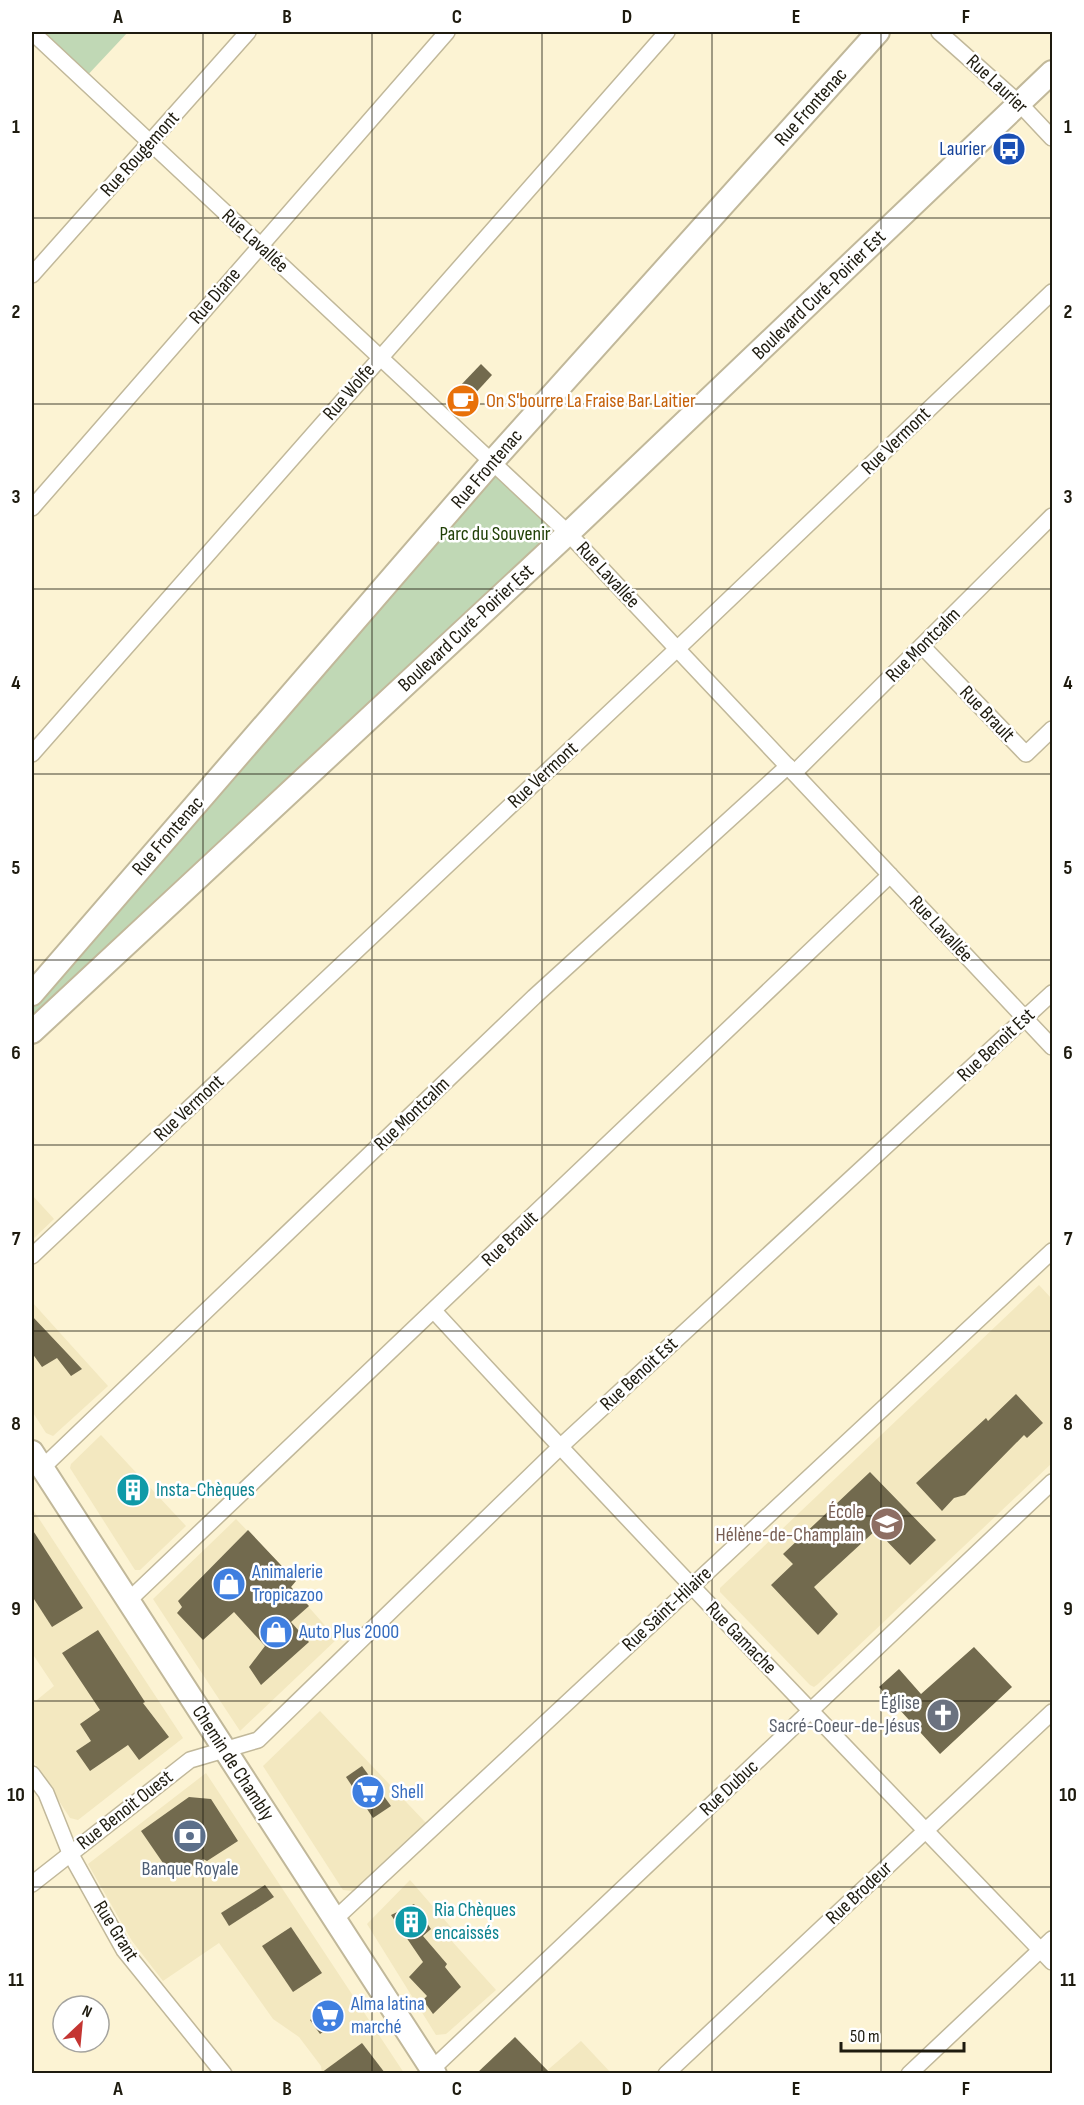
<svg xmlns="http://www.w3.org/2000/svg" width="1084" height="2105" viewBox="0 0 1084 2105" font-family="'Sofia Sans Condensed',sans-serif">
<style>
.built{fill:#f3e8c0}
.green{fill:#c0d8b5}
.building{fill:#726a4e}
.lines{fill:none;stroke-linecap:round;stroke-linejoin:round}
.street-casing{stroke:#c1b89a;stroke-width:18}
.secondary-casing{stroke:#c1b89a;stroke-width:26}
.street{stroke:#fff;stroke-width:15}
.secondary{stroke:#fff;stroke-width:22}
.grid{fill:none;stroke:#1e1b0f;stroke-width:1.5;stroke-opacity:0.55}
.labels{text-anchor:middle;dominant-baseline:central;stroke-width:5;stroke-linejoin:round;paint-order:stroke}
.street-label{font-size:20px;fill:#1e1b0f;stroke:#fff}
.transit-label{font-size:20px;fill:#164399;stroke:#fff;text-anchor:end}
.food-label{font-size:20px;fill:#c56008;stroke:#fff;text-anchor:start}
.park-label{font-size:20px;fill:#204007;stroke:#fff}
.culture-label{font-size:20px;fill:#0d838f;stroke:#fff;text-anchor:start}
.education-label{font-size:20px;fill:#785e54;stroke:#fff;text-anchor:end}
.shop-label{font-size:20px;fill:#366cbe;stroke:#fff;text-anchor:start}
.worship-label{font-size:20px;fill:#5b616d;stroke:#fff;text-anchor:end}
.service-label{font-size:20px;fill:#4e5e75;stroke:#fff}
.neatline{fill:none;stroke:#1e1b0f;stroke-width:2}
.grid-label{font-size:20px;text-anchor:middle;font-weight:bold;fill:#1e1b0f}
</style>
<rect width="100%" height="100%" fill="#fcf3d3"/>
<g class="built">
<path d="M32,1195l22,24 -22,21z"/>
<path d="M1039,1285l13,14v164l-234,221 -4,3 -4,-2 -90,-93v-4z"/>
<path d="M32,1302l76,84 -55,50 -7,-3 -14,-22z"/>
<path d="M101,1435l85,91 -46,44h-5l-65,-102 1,-4z"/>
<path d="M32,1508l151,230 -105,82 -8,-2 -38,-59v-55l22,-18 -22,-33z"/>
<path d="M236,1519l60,62 -5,6 46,52 -97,92 -87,-132z"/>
<path d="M320,1711l106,112 -73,68 -10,-1 -80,-124z"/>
<path d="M206,1773l198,300h-82l-1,-7 -22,-29 -26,-18 -54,-76 -56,38 -31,-40 -44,-77z"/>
<path d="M410,1880l45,52 -6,6 47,52 -50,44 -10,1 -69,-111z"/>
<path d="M581,2041l30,32 -68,1 14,-12z"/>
</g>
<g class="green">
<path d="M32,32h96l-45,48z"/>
<path d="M492,462l76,71 -536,499v-38z"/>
</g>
<g class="building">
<path d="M481,364l11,11 -21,23 -12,-11z"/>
<path d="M32,1316l34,36 16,17 -11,7 -14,-18 -15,9 -10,-14z"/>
<path d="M1016,1394l27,29 -16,15 -3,-3 -59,60 -11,3 -12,13 -26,-28 70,-65 2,3z"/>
<path d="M870,1472l66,68 -26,25 -34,-35 -62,57 24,27 -20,21 -47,-50 22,-21 -10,-10z"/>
<path d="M132,1476l16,15 -12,12 -17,-14z"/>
<path d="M32,1529l51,79 -31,19 -20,-31z"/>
<path d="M248,1530l48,51 -5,6 18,19 -18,16 18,20 -48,43 -12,-18 16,-21 -31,-34 -31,28 -26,-27 5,-6 -4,-6z"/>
<path d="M98,1630l47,72 -2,1 26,34 -30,23 -11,-15 -38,26 -14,-20 15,-10 -11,-17 20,-14 -38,-57z"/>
<path d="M974,1647l38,40 -72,67 -61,-67 20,-18 22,25z"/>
<path d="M362,1766l29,40 -18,12 -27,-41z"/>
<path d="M189,1797l22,2 27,42 -31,20 -4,-2 -29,20 -33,-48z"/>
<path d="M265,1885l9,12 -45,29 -8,-13z"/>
<path d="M414,1904l17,25 -8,7 24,28 -2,3 16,20 -28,27 -10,-14 4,-4 -18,-19 14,-15 -32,-47z"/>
<path d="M291,1927l31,46 -29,19 -31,-46z"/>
<path d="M335,2002l10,14 -25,18 -10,-14z"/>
<path d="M515,2037l35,36h-73z"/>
<path d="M362,2043l23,30h-64z"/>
</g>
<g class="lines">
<defs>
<g id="street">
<path d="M32,32l536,501 484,514"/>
<path d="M939,32l81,72 32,34"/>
<path d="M32,275l216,-243"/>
<path d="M32,508l415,-476"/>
<path d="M922,646l104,108 26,-25"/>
<path d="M32,754l635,-722"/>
<path d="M794,773l258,-257"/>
<path d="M32,1256l645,-607 375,-357"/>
<path d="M434,1311c203,220 411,436 618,651"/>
<path d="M42,1468l492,-471 254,-231"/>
<path d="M128,1601l762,-726"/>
<path d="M32,1774l14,19 24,60 54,97 100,124"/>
<path d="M32,1884l158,-124 68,-20 302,-293 492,-454"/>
<path d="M335,1919l717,-668"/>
<path d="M432,2069l620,-587"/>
<path d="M666,2074l386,-362"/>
<path d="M909,2074l143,-135"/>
</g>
<g id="secondary">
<path d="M32,994l460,-532 386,-430"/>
<path d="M32,1032l544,-506 476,-454"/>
<path d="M32,1452l403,622"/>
</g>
</defs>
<use href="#street" class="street-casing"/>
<use href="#secondary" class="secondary-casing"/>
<use href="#street" class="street"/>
<use href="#secondary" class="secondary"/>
</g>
<path class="grid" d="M203,32v2042M372,32v2042M542,32v2042M712,32v2042M881,32v2042M32,218h1020M32,404h1020M32,589h1020M32,774h1020M32,960h1020M32,1145h1020M32,1331h1020M32,1516h1020M32,1701h1020M32,1887h1020"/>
<defs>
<symbol id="bus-disc" viewBox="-11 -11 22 22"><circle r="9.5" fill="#1a4fb4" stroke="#fff"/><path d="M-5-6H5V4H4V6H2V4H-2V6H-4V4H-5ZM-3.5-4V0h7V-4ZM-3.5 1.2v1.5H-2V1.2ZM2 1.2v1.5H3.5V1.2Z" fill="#fff"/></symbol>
<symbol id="cafe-disc" viewBox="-11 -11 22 22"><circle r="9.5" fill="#e8710a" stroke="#fff"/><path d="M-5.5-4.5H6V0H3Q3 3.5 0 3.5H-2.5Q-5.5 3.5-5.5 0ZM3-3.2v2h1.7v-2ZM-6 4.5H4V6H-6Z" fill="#fff"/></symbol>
<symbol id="building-disc" viewBox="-11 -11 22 22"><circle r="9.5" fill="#0f9aa8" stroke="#fff"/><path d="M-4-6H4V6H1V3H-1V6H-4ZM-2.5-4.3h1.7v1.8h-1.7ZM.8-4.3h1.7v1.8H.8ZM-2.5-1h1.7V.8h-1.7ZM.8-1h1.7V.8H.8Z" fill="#fff"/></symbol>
<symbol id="school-disc" viewBox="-11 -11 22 22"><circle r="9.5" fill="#8d6e63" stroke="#fff"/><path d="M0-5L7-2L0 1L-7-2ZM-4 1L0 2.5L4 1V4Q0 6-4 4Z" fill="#fff"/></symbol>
<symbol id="shop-disc" viewBox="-11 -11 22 22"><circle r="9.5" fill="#3f7fe0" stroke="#fff"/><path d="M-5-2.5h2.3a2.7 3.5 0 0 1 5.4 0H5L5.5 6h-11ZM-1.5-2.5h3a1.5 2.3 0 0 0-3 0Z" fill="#fff"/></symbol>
<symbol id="church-disc" viewBox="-11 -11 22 22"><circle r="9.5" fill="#6b7280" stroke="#fff"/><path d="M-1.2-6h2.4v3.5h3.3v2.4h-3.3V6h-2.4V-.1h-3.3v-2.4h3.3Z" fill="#fff"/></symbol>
<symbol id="supermarket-disc" viewBox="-11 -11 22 22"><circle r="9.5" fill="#3f7fe0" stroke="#fff"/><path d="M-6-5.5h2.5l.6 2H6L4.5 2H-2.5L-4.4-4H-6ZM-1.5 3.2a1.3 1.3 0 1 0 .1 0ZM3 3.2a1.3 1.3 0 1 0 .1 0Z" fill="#fff"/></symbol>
<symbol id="bank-disc" viewBox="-11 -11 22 22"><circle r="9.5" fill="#5c6f8a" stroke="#fff"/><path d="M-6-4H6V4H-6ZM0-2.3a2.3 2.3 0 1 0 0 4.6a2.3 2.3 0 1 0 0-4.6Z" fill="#fff"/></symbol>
</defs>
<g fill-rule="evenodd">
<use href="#bus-disc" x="990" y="130" width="38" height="38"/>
<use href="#cafe-disc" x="444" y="382" width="38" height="38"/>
<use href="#building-disc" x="114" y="1471" width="38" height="38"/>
<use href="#school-disc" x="868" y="1505" width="38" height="38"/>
<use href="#shop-disc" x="210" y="1565" width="38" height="38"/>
<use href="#shop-disc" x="257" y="1613" width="38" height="38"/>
<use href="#church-disc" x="924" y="1696" width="38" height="38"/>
<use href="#supermarket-disc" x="349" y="1773" width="38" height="38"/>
<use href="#bank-disc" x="171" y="1817" width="38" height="38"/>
<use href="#building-disc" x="392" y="1903" width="38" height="38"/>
<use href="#supermarket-disc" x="309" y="1997" width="38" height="38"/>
</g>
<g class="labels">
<g class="street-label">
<text transform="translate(997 84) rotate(43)">Rue Laurier</text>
<text transform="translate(811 107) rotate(-48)">Rue Frontenac</text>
<text transform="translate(140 154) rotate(-48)">Rue Rougemont</text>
<text transform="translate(255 241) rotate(43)">Rue Lavallée</text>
<text transform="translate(819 295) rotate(-44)">Boulevard Curé-Poirier Est</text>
<text transform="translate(215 296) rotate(-49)">Rue Diane</text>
<text transform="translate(349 392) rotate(-49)">Rue Wolfe</text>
<text transform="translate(896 441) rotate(-44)">Rue Vermont</text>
<text transform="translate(487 469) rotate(-49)">Rue Frontenac</text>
<text transform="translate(608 575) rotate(47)">Rue Lavallée</text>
<text transform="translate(466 628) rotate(-43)">Boulevard Curé-Poirier Est</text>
<text transform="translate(923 645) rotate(-45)">Rue Montcalm</text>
<text transform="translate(987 714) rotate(46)">Rue Brault</text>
<text transform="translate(543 775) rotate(-43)">Rue Vermont</text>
<text transform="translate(168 836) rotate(-49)">Rue Frontenac</text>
<text transform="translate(941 929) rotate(47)">Rue Lavallée</text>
<text transform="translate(996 1045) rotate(-43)">Rue Benoit Est</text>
<text transform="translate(189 1108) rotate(-43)">Rue Vermont</text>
<text transform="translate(412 1114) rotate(-44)">Rue Montcalm</text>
<text transform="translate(510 1239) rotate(-44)">Rue Brault</text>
<text transform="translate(639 1374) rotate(-43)">Rue Benoit Est</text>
<text transform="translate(667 1609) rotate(-43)">Rue Saint-Hilaire</text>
<text transform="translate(741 1638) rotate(46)">Rue Gamache</text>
<text transform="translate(233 1763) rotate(57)">Chemin de Chambly</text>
<text transform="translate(729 1788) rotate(-43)">Rue Dubuc</text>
<text transform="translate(125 1810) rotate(-38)">Rue Benoit Ouest</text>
<text transform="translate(859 1893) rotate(-43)">Rue Brodeur</text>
<text transform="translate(116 1931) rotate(58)">Rue Grant</text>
</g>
<g class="transit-label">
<text x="986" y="149">Laurier</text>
</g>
<g class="food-label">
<text x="486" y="401">On S'bourre La Fraise Bar Laitier</text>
</g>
<g class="park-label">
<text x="495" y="534">Parc du Souvenir</text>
</g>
<g class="culture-label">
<text x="156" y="1490">Insta-Chèques</text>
<text x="434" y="1910">Ria Chèques<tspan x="434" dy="23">encaissés</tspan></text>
</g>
<g class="education-label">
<text x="864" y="1512">École<tspan x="864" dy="23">Hélène-de-Champlain</tspan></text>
</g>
<g class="shop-label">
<text x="252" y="1572">Animalerie<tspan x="252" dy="23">Tropicazoo</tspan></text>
<text x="299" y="1632">Auto Plus 2000</text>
<text x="391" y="1792">Shell</text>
<text x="351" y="2004">Alma latina<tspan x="351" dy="23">marché</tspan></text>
</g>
<g class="worship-label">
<text x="920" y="1703">Église<tspan x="920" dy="23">Sacré-Coeur-de-Jésus</tspan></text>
</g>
<g class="service-label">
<text x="190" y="1869">Banque Royale</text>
</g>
</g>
<rect width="1084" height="2105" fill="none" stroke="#ffffff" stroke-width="66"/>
<g transform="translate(81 2024) rotate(26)"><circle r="28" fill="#ffffff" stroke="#a5a49f" stroke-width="1.5"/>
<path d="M0-4.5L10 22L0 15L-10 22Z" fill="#c43532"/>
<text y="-9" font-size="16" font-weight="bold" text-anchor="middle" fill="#1e1b0f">N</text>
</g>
<path d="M841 2042v9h123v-9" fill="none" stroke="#1e1b0f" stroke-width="3"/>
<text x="850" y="2042" font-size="18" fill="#1e1b0f" stroke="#ffffff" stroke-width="4.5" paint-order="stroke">50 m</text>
<rect x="33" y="33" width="1018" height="2039" class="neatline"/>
<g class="grid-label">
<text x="118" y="23">A</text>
<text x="287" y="23">B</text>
<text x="457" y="23">C</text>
<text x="627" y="23">D</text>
<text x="796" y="23">E</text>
<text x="966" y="23">F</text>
<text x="16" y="133">1</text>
<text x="1068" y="133">1</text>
<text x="16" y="318">2</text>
<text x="1068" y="318">2</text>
<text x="16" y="503">3</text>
<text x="1068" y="503">3</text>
<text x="16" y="689">4</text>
<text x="1068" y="689">4</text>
<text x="16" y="874">5</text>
<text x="1068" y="874">5</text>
<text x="16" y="1059">6</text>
<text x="1068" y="1059">6</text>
<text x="16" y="1245">7</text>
<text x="1068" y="1245">7</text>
<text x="16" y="1430">8</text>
<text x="1068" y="1430">8</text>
<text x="16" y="1615">9</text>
<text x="1068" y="1615">9</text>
<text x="16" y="1801">10</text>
<text x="1068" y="1801">10</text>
<text x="16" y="1986">11</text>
<text x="1068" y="1986">11</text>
<text x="118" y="2095">A</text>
<text x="287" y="2095">B</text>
<text x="457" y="2095">C</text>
<text x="627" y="2095">D</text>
<text x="796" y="2095">E</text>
<text x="966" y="2095">F</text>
</g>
</svg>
